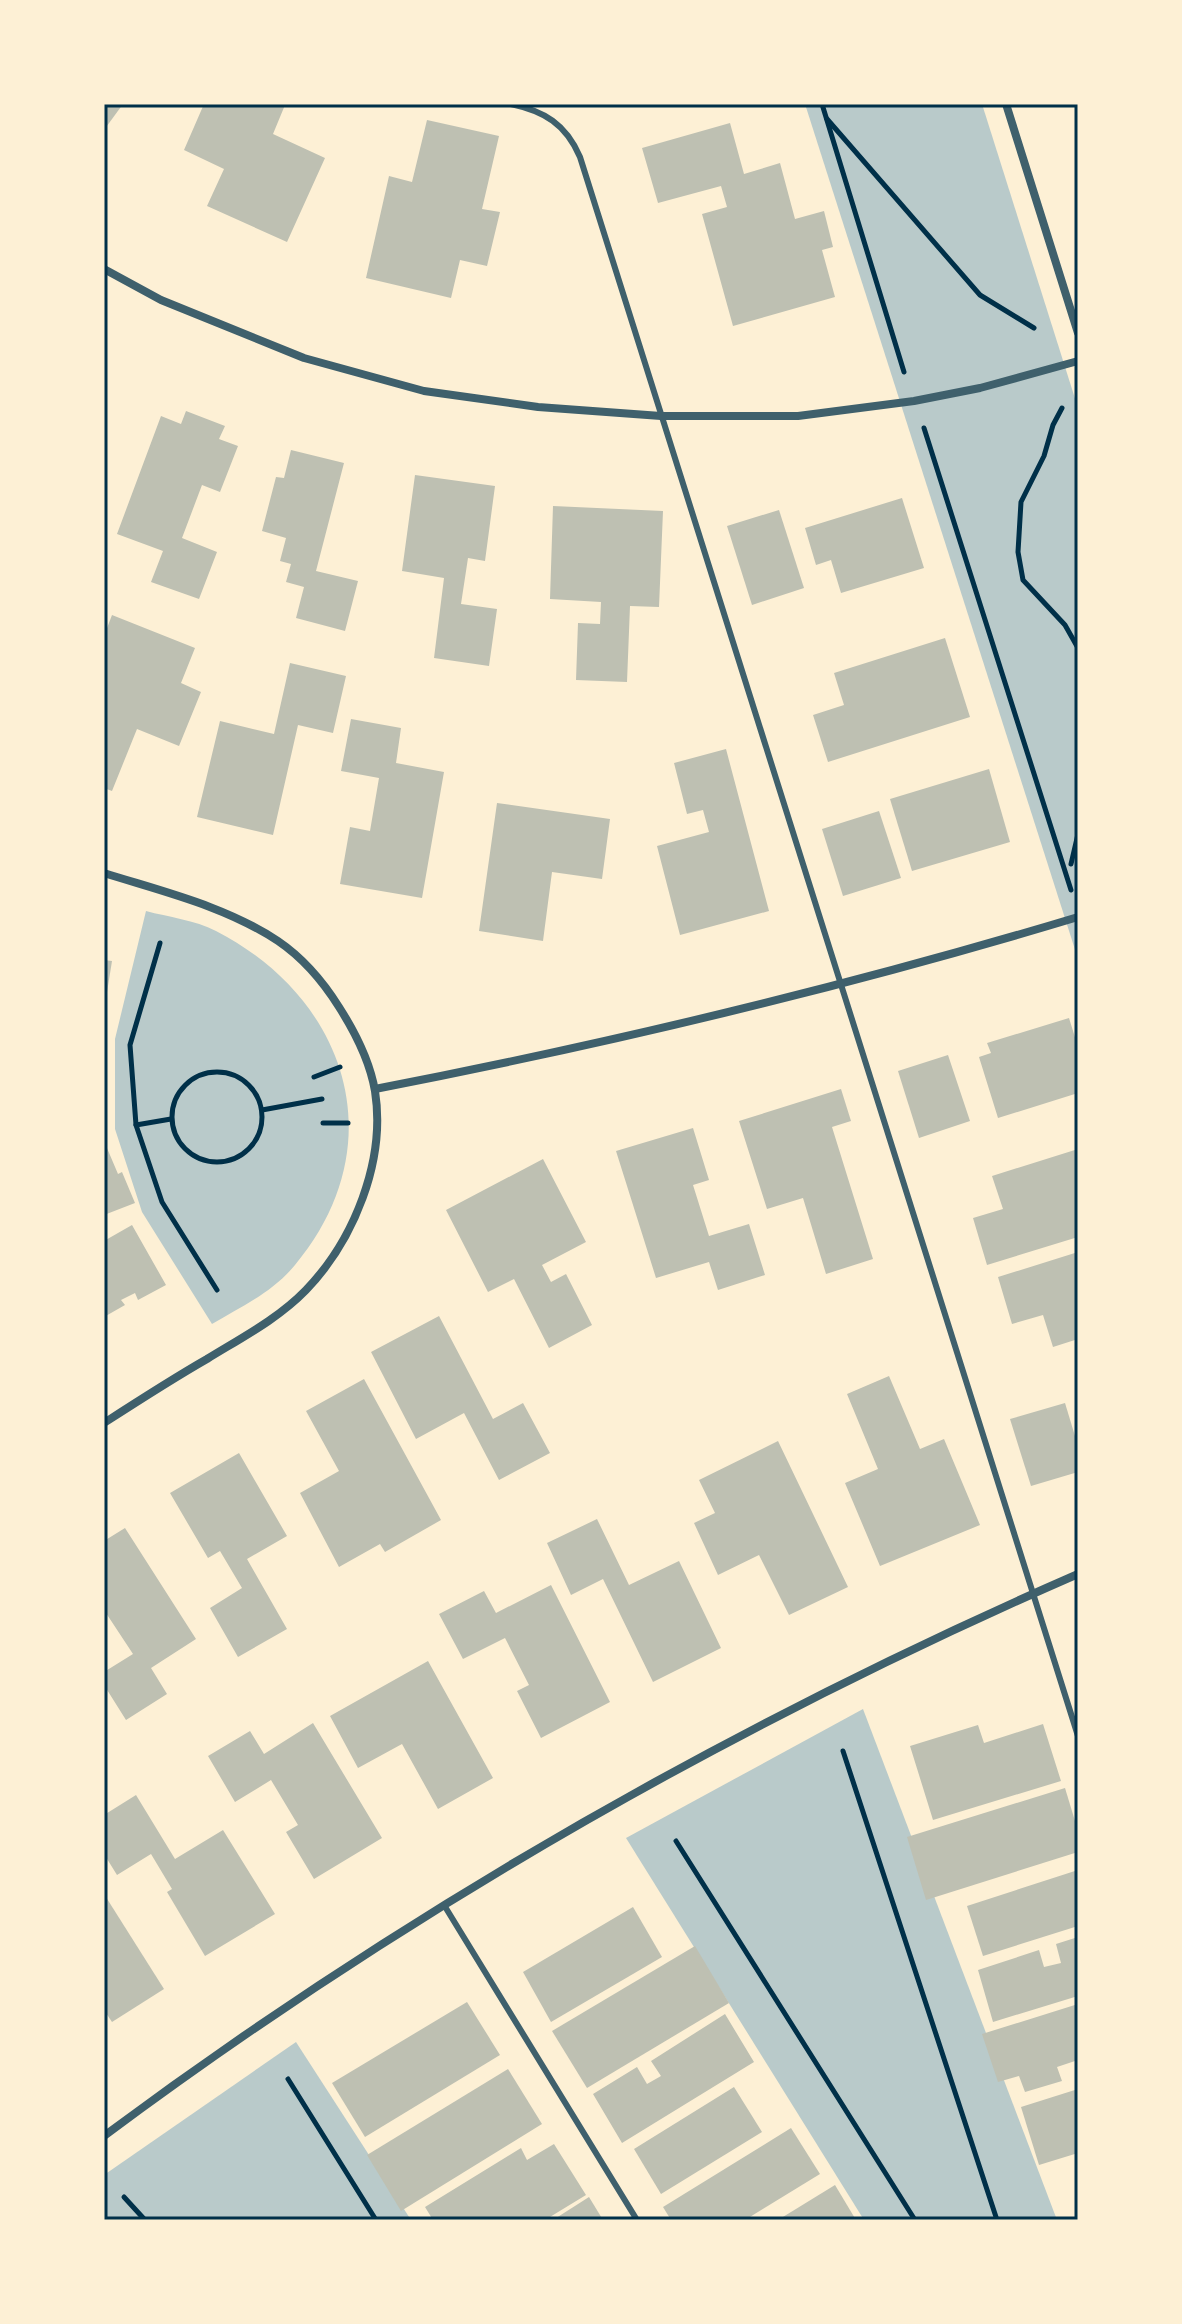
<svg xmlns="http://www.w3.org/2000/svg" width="1182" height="2324" viewBox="0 0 1182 2324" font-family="'Libre Baskerville',serif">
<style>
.green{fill:#b9caca}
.building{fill:#bec0b2}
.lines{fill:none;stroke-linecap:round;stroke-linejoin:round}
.path{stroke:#003049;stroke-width:5}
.service{stroke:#3f606c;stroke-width:6}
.minor{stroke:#3f606c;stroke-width:8}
.neatline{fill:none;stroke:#003049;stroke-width:3}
</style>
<rect width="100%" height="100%" fill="#fdf0d5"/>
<g class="green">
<path d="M805,104h177l96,304v551z"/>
<path d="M146,911c22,6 49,9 70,20 132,68 179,214 79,334 -22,27 -54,42 -83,59l-70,-112 -27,-83v-90z"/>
<path d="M863,1709l194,511h-193l-238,-382z"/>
<path d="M296,2042l115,178h-307v-45z"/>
</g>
<g class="building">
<path d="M104,104h19l-19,26z"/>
<path d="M204,104h79l2,1 -12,29 52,24 -38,84 -80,-36 17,-37 -40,-19z"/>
<path d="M427,120l72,16 -17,73 18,3 -13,54 -27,-6 -9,38 -85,-20 23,-102 23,6z"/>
<path d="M730,123l14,51 36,-11 15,56 29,-8 9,36 -11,3 13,47 -102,29 -31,-112 25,-7 -6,-21 -63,17 -16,-55z"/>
<path d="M186,411l39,15 -6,13 19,7 -18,46 -18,-7 -20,53 35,14 -18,47 -48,-17 12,-31 -46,-17 44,-118 20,8z"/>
<path d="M291,450l53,13 -28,108 42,10 -13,50 -49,-13 8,-31 -18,-5 5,-18 -11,-3 6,-23 -24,-7 14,-54 8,1z"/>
<path d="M415,475l80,11 -10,75 -17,-3 -7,46 36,5 -8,57 -55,-8 10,-80 -42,-7z"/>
<path d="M902,498l22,70 -83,25 -10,-33 -15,5 -11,-37z"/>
<path d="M553,506l110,5 -4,96 -29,-1 -3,76 -51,-2 2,-57 22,1 1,-22 -51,-3z"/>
<path d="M779,510l25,78 -52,17 -25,-79z"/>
<path d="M112,615l83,33 -14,35 20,9 -22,54 -42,-17 -25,62 -8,-3v-152z"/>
<path d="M945,638l25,79 -142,45 -15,-47 31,-10 -10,-32z"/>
<path d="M290,663l56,13 -13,57 -35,-8 -25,110 -76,-18 23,-96 54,13z"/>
<path d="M351,719l50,9 -5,35 48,9 -22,126 -82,-14 10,-57 20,4 9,-53 -38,-7z"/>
<path d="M726,749l43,162 -89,24 -23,-89 52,-14 -6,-22 -16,4 -13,-51z"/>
<path d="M989,769l21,73 -98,29 -22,-72z"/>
<path d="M497,803l113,16 -8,60 -50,-7 -9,69 -64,-10z"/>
<path d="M879,811l22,67 -58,18 -21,-67z"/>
<path d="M104,960l8,1 -5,31h-3z"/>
<path d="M1069,1018l9,29v46l-80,25 -19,-61 12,-4 -4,-10z"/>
<path d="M948,1055l22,66 -51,17 -21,-67z"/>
<path d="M841,1089l10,32 -19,6 41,132 -47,15 -23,-76 -36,11 -28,-88z"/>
<path d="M693,1128l16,52 -16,5 16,51 40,-12 16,51 -47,15 -9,-28 -53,16 -40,-127z"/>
<path d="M104,1141l14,33 4,-2 13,31 -31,12z"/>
<path d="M1078,1149v88l-91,28 -14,-47 30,-9 -11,-33z"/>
<path d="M543,1159l43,83 -44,23 9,17 15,-8 26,51 -43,23 -35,-69 -26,13 -42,-82z"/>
<path d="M132,1225l34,60 -28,15 -3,-7 -14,7 4,5 -21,12v-76z"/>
<path d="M1078,1252v87l-25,8 -10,-32 -31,9 -14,-47z"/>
<path d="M439,1316l54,103 30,-16 27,50 -51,27 -35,-67 -48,26 -45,-87z"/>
<path d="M889,1376l31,73 24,-10 36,86 -100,41 -35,-83 33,-14 -31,-75z"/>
<path d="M364,1379l77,141 -56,32 -5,-8 -41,23 -39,-74 39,-22 -33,-60z"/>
<path d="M1065,1403l13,43v26l-47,14 -21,-67z"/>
<path d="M778,1441l70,146 -59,28 -30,-60 -41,20 -24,-52 21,-10 -16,-33z"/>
<path d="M239,1453l48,83 -40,23 40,70 -49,28 -28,-49 32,-20 -22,-37 -12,7 -38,-65z"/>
<path d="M597,1519l32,66 50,-24 42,87 -68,34 -50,-103 -32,16 -24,-52z"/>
<path d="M125,1528l71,111 -45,29 16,26 -41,26 -22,-35v-13l29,-18 -29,-44v-69z"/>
<path d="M551,1585l59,117 -69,36 -24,-47 12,-6 -24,-47 -42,21 -24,-45 45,-23 12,22z"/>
<path d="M428,1661l65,117 -55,31 -36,-65 -44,24 -28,-52z"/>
<path d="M313,1723l69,115 -68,41 -28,-47 12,-7 -27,-45 -36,22 -27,-46 42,-25 14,23z"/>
<path d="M1043,1724l18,57 -128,39 -23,-74 68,-21 6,18z"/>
<path d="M1065,1788l13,43v21l-152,48 -19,-63z"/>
<path d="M136,1795l39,64 48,-29 52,84 -70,42 -38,-64 5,-3 -21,-35 -34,21 -13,-21v-39z"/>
<path d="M1078,1870v56l-95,30 -16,-50z"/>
<path d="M104,1894l60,95 -52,33 -8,-12z"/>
<path d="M633,1907l29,50 -111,65 -28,-50z"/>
<path d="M1078,1937v59l-85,26 -15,-52 61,-20 5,17 17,-4 -5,-19z"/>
<path d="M695,1946l34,57 -142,85 -35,-57z"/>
<path d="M467,2002l33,53 -135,82 -33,-54z"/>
<path d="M1078,2004v56l-21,7 5,14 -37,11 -6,-16 -21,6 -16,-48z"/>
<path d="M725,2014l29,48 -132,81 -29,-49 44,-27 10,17 14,-8 -10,-15z"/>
<path d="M508,2069l34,55 -141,87 -34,-56z"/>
<path d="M734,2087l28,45 -101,62 -27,-45z"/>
<path d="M1078,2089v64l-39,12 -18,-58z"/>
<path d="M791,2128l29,46 -75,46h-74l-8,-13z"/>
<path d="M554,2144l32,51 -41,25h-112l-8,-13 96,-59 6,12z"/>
<path d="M835,2185l21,35h-78z"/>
<path d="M589,2197l14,23h-50z"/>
</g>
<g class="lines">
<g class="path">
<path d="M822,104l82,268"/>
<path d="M827,119l153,176 54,33"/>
<path d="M1062,408l-9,17 -9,31 -23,46 -3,50 5,28 42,45 13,23"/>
<path d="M924,428l147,462"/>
<path d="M1071,864l7,-30"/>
<path d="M160,943l-30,102 6,80 26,77 55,88"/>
<circle cx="217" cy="1117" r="45"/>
<path d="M314,1077l26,-10"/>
<path d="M262,1110l60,-11"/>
<path d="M323,1123h25"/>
<path d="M136,1125l35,-6"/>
<path d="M843,1751l154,469"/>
<path d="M676,1841l239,379"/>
<path d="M288,2079l88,141"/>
<path d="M124,2197l21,23"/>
</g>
<g class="service">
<path d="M511,104c33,7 55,20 69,53l498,1579"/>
<path d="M444,1905l193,315"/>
</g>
<g class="minor">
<path d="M1006,104l72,229"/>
<path d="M104,269l57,31 143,58 120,33 114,16 123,9h137l116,-15 66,-13 98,-27"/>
<path d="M104,873c60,19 121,33 174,68 25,17 46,42 61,66 16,25 31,55 36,84 11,70 -21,149 -69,199 -28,29 -65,48 -99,69 -35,20 -69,42 -103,64"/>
<path d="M375,1089c237,-46 471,-102 703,-172"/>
<path d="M104,2136c301,-224 630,-412 974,-562"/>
</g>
</g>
<rect width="1182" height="2324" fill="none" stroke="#fdf0d5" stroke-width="212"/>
<rect x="106" y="106" width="970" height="2112" class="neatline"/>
</svg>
